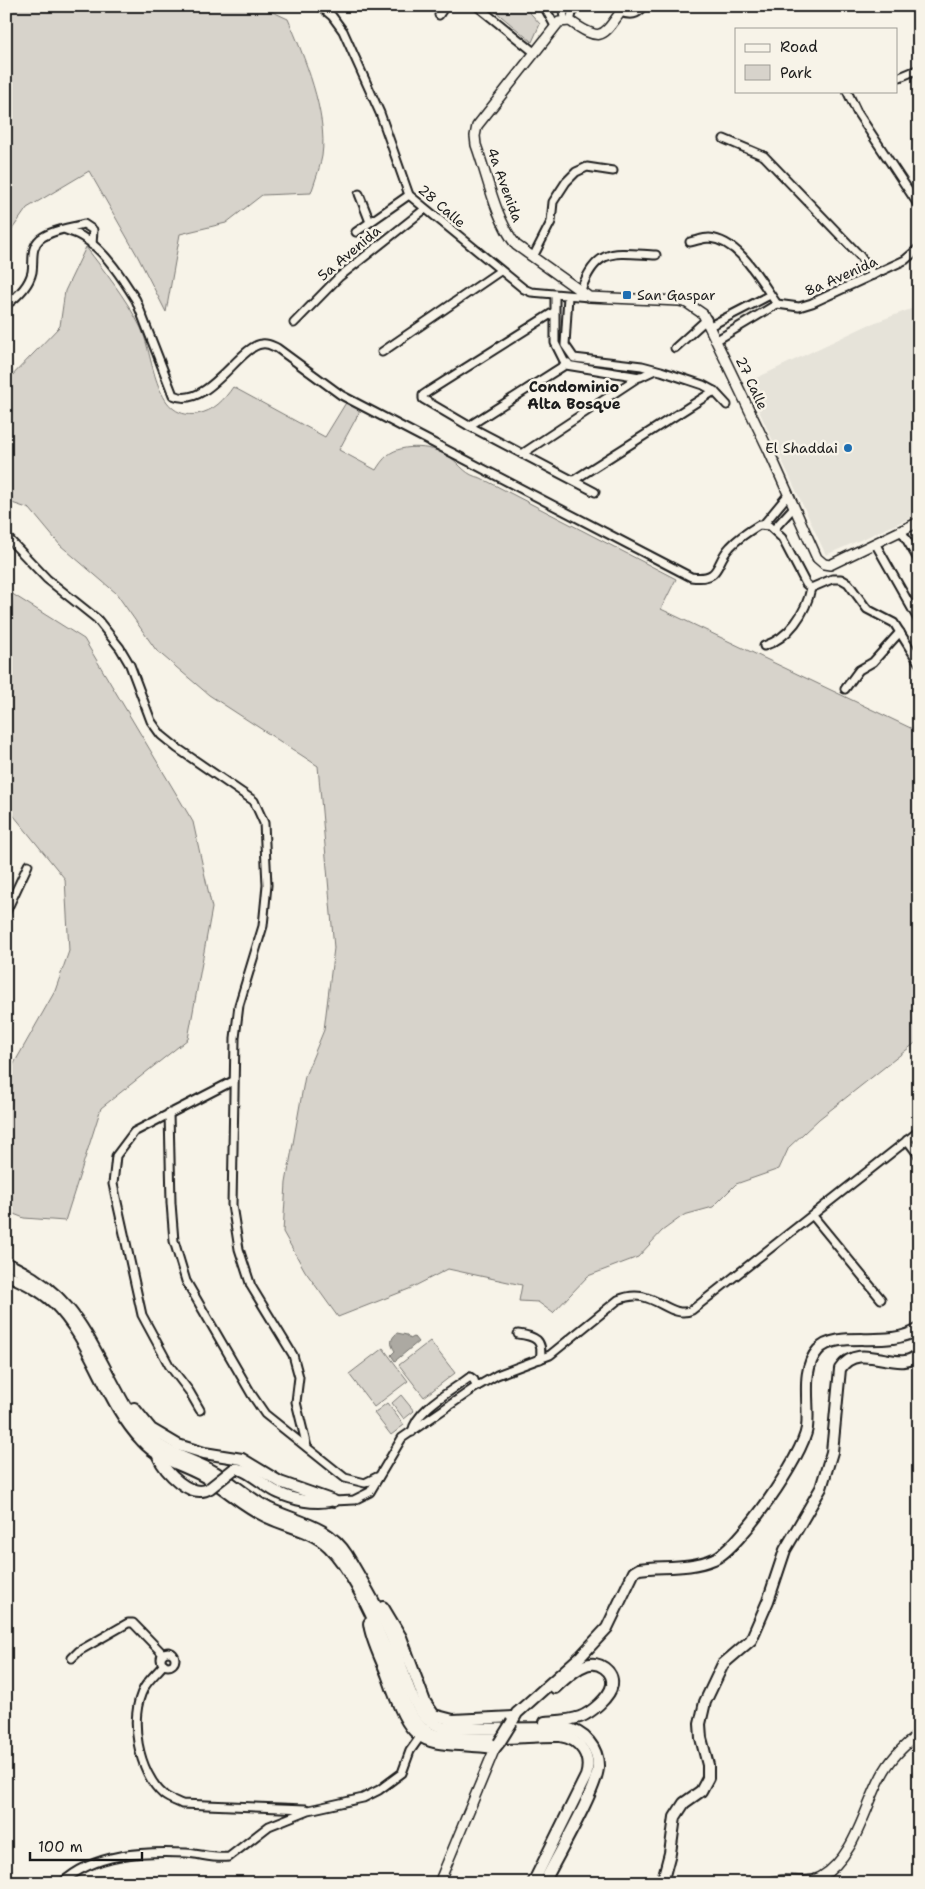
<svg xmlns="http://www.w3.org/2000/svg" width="925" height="1889" viewBox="0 0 925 1889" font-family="'Shantell Sans',sans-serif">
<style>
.built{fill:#e6e3d9}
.green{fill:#d7d3cb;stroke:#7a7874}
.water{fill:#aca9a2;stroke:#72716c}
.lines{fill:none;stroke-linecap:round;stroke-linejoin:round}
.minor-casing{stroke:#1c1c1c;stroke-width:11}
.tertiary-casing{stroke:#1c1c1c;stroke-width:12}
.secondary-casing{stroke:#1c1c1c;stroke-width:14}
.minor{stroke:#f7f3e8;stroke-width:7}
.tertiary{stroke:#f7f3e8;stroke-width:9}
.secondary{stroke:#f7f3e8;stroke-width:10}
.secondary-bridge-casing{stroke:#1c1c1c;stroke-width:14;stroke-linecap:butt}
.secondary-bridge{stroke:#f7f3e8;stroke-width:10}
.poi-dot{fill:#1f6fb2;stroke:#f7f3e8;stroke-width:2}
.labels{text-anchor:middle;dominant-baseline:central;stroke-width:5;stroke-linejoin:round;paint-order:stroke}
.street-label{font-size:14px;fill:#1c1c1c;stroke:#f7f3e8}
.poi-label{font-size:14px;fill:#1c1c1c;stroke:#f7f3e8;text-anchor:start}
.neighbourhood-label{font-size:15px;font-weight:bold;fill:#1c1c1c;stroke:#f7f3e8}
</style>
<rect width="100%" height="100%" fill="#f7f3e8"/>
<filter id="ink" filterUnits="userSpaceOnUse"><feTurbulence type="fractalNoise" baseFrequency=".02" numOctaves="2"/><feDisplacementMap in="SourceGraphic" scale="10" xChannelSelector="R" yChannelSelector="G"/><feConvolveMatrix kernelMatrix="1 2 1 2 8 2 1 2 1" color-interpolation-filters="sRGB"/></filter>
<g filter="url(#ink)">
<path class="built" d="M919,306v208l-93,41 -80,-172 122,-58z"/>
<g class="green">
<path d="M6,6h254l28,13c16,37 40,95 34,137 -2,12 -7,25 -11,37l-49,2 -36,28 -46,11 -14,78 -29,-57 -48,-84 -62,37 -21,30z"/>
<path d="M489,6h35l16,18 -8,18z"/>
<path d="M86,247c19,25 39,50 54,79 14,27 13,95 57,88 17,-3 27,-14 36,-27l92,50 22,-36 14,8 -22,41 37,20c3,-5 7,-11 12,-15 14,-12 48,-9 62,2 12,9 15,18 31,21l195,101 -15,30 258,123v308l-100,79 -30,28 -10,22 -43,15 -23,23 -29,8 -22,16 -24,26 -50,19 -35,37 -15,-11 -19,-1 3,-16 -74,-16 -39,20 -71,28 -33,-46 -22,-39 3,-49 19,-107 19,-46 10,-82 -16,-182 -109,-71 -53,-45 -40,-57 -56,-48 -30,-36 -24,-8v-119l54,-56 5,-35z"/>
<path d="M6,590l78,49 109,183 19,86 -24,131 -87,69 -36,113 -41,-3 -18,-7v-140l5,-2 44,-78 14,-40 -4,-72 -59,-73z"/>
<path d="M430,1341l25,32 -31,24 -25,-32z"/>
<path d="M383,1348l25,33 -34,26 -25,-33z"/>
<path d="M401,1395l13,16 -10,8 -12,-16z"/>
<path d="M387,1403l17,22 -13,10 -17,-22z"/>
</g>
<path class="water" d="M397,1333l10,2 3,4 4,-2 4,5 -23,19 -4,-6 4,-4c-5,-7 -5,-12 2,-18z"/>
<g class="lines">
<defs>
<g id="minor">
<path d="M320,6l12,10 11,15 37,82 29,82 115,94 7,3 58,5"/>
<path d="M477,6l57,46"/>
<path d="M544,6l11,20"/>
<path d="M563,6l1,14"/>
<path d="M620,12c11,4 17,3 24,-6"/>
<path d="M439,15l6,-9"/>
<path d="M570,21l4,-15"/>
<path d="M900,77l19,-8"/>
<path d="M847,91l10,21 62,94"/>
<path d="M724,139l40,17 96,100 13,19"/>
<path d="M359,194l11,28"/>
<path d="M66,230c6,2 13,4 18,8 21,13 39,41 52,62l37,95c34,16 67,-50 89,-51 6,-1 10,2 15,4l64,47 350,182c31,4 23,-13 39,-30 8,-9 19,-16 29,-22l10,1 13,12 24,46 5,4 21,-9h9l7,4 19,26 27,14 25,40"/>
<path d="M356,232l53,-37"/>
<path d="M690,242c6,-1 13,-4 19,-4 31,2 52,44 68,66"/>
<path d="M533,257l18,-35 2,-20 13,-20 10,-10 11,-5 26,4"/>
<path d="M581,290c16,-44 34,-37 75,-35"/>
<path d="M555,295v48l11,22 74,12 15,-7"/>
<path d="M568,296l-3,49 9,13 68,8 19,5 42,14 11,6 13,14"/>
<path d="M6,305c11,-8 23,-19 26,-33 2,-12 -2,-24 8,-33 11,-9 30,-11 44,-15l9,6 -1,15"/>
<path d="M554,312l-125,79 -6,4v4l46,27 126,66"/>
<path d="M294,323l45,-46 86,-68"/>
<path d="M710,326l60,-31"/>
<path d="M717,340l60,-36 22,3 13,-4 93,-43 14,-12"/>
<path d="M675,348l32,-29"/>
<path d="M382,352l118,-81"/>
<path d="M469,426l99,-63"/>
<path d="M522,454l118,-78"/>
<path d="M574,480l140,-89"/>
<path d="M764,524l24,-29"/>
<path d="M774,529l20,-22"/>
<path d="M901,530l18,31"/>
<path d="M6,536l41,43 50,40 23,29 10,17 21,56 10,14 16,13 77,53 10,22 3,62 -4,41 -24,79 -4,33 -3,167 7,44 12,37 42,69 6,22 -3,25 11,45"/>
<path d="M875,543l44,78"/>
<path d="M764,646c25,-8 42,-33 47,-58"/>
<path d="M845,689l14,-19 14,-8 27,-30"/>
<path d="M6,912l22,-47"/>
<path d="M169,1113l2,90 3,38 12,40 66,114 13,19 80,64 20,5 12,-6"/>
<path d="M907,1140l12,16"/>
<path d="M813,1216l68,83"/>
<path d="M518,1334c17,2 26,6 22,25"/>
<path d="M200,1410l-11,-19 -20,-26 -27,-50 -29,-131 3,-28 18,-24 99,-51"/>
<path d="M412,1432c5,-24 40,-41 58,-55l4,3 2,7"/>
<path d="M334,1501l20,-1 16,-8 32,-54 74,-51 21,-12 53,-20 68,-55c34,-16 51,21 74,10l227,-179"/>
<circle cx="168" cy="1659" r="7"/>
<path d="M72,1658l7,-7 49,-28h5l30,31"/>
<path d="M164,1664c-6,8 -15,15 -20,24 -16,29 -6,85 20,107 5,4 12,6 18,9l124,5"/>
<path d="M62,1883c32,-30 82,-32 124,-30 15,1 28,6 43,4l40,-31 40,-16 54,-12 16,-8 23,-17 8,-22 10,-14"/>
</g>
<g id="tertiary">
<path d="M625,6c-22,29 -21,39 -55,15l-11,1 -82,104 -2,10 1,9c12,33 19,73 40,100l73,52 90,4 8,2 16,11 65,135 49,109 7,6 6,1 89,-43"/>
<path d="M439,1883l56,-135"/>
<path d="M769,1883c16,-7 36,3 52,-6 34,-20 43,-68 60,-100 9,-18 22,-31 38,-43"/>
</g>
<g id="secondary">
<path d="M6,1263c64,29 77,65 109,124 10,19 20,39 36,52 19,16 43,21 64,33 18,11 34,26 53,36 29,14 60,17 79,47 15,25 31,52 43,79 11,24 18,65 35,83 8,9 19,11 31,12l109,-1c19,3 34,20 33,40 -2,23 -42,90 -54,115"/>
<path d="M6,1274c17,8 33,15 47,28 40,39 51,99 89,139 19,21 45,24 68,39 20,12 36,28 59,38 19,9 44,13 60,29 22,22 45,73 57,102 11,26 16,67 42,83 24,13 101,3 132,4 21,3 32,21 26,40l-53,107"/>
<path d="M134,1408l17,21 27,16 26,8 38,6 38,23 54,19"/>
<path d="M158,1456c7,16 33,44 52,32"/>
<path d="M234,1469c11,-3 33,20 45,24 15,7 35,11 50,8"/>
<path d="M383,1607l18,30 24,65 9,13 19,5 61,-3"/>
<path d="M369,1623c2,18 13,37 19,54 27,78 35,63 107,71l4,-5"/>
<path d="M512,1722l5,-9 64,-57 26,-28 27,-56 5,-3c25,-3 52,0 75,-10 25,-10 89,-103 93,-131 3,-24 -7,-58 11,-78 20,-22 69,0 101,-21"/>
<path d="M545,1722c11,-1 24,-1 35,-5 11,-4 30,-20 32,-32 2,-14 -14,-25 -26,-20 -12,4 -22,15 -31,23"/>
<path d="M662,1883l8,-30 5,-36 9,-14 17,-12 7,-13v-13l-7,-27 -1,-14 5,-22 18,-38 28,-24 17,-39 17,-51 36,-62 11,-36 8,-83c20,-31 61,8 79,-16"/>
</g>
</defs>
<use href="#minor" class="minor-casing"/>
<use href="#tertiary" class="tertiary-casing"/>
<use href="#secondary" class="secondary-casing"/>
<use href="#minor" class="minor"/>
<use href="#tertiary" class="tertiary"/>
<use href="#secondary" class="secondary"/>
<defs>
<g id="secondary-bridge">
<path d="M210,1488l24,-19"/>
<path d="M499,1743l13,-21"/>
</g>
</defs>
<use href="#secondary-bridge" class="secondary-bridge-casing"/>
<use href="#secondary-bridge" class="secondary-bridge"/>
</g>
</g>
<g class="poi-dot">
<rect x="622" y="290" width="10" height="10" rx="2.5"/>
<circle cx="848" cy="448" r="5"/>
</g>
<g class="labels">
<g class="street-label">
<text transform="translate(505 185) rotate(70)">4a Avenida</text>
<text transform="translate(442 206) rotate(41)">28 Calle</text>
<text transform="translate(349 253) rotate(-40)">5a Avenida</text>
<text transform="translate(841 276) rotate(-24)">8a Avenida</text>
<text transform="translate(752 383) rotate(65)">27 Calle</text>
</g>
<g class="poi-label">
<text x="637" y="295">San Gaspar</text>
<text x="838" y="448" text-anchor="end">El Shaddai</text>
</g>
<g class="neighbourhood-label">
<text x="574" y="387">Condominio<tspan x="574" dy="17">Alta Bosque</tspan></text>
</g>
</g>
<rect width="925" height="1889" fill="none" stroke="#f7f3e8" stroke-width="25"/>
<rect x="12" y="12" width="900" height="1864" fill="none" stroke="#1c1c1c" stroke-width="2" filter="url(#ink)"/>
<rect x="735" y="28" width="162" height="65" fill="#f7f3e8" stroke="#9f9d96"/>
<rect x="745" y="44" width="25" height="8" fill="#f7f3e8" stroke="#9f9d96"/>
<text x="780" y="52" font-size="15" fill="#1c1c1c">Road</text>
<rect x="745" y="65" width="25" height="15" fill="#d7d3cb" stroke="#9f9d96"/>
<text x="780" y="78" font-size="15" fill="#1c1c1c">Park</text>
<path d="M30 1852v8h112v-8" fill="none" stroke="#1c1c1c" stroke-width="2.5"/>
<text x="38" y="1852" font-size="15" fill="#1c1c1c" stroke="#f7f3e8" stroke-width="4" paint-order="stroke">100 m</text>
</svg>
